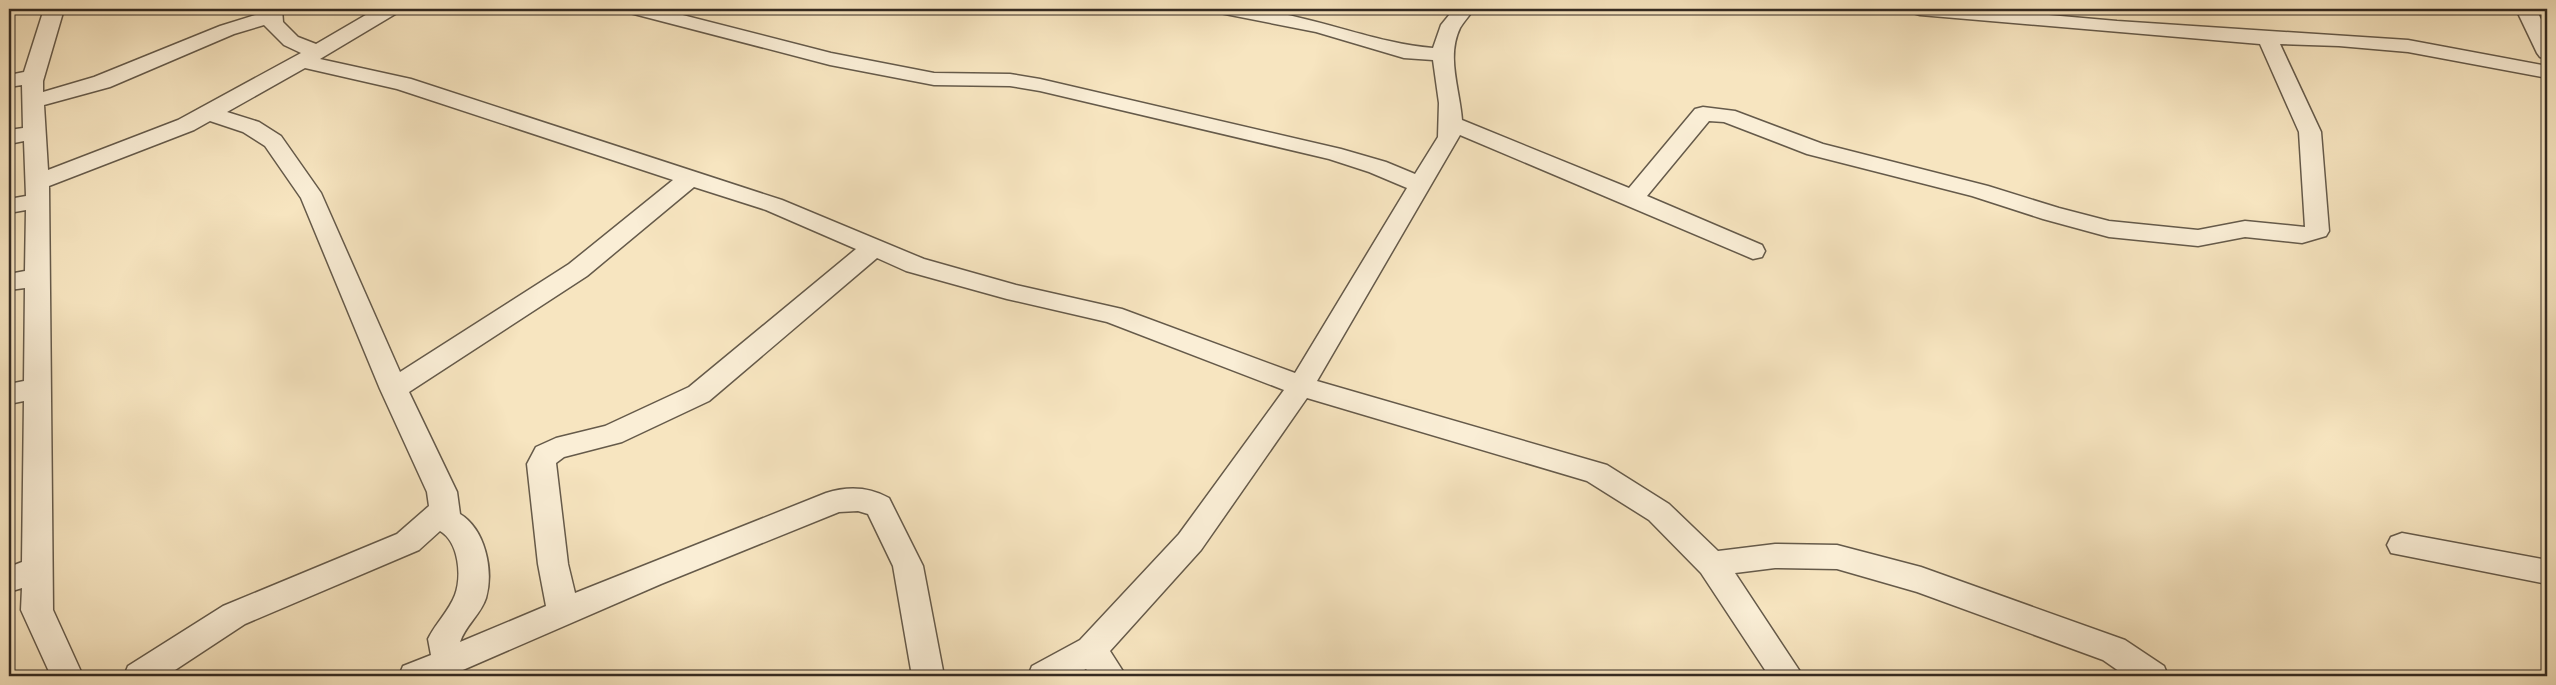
<svg xmlns="http://www.w3.org/2000/svg" width="2556" height="685" viewBox="0 0 2556 685" font-family="'IM FELL DW Pica',serif">
<style>
.lines{fill:none;stroke-linecap:round;stroke-linejoin:round}
.street-casing{stroke:#655a4a;stroke-width:3}
.street{fill:#faeed6;fill-rule:evenodd}
</style>
<rect width="100%" height="100%" fill="#f7e5c0"/>
<filter id="stains"><feTurbulence type="fractalNoise" baseFrequency=".004" numOctaves="4"/><feColorMatrix values="0 0 0 0 .2 0 0 0 0 .09 0 0 0 0 .02 0 0 0 .5 -.17"/></filter>
<radialGradient id="worn" r=".72"><stop offset=".6" stop-color="#630" stop-opacity="0"/><stop offset="1" stop-color="#630" stop-opacity=".3"/></radialGradient>
<g class="lines">
<defs>
<g id="street">
<path d="M44,9h20l-21,72v11l51,-15 126,-51 42,-13v-4h20l1,13 15,15 18,7 60,-35h24l-3,4 -77,46 91,20 371,121 142,59 92,26 106,24 173,64 112,-185 -38,-16 -40,-13 -289,-68 -30,-5 -76,-1 -104,-20 -200,-52 -3,-4h32l172,44 103,20 76,1 30,5 301,70 45,13 29,12 23,-37 1,-34 -6,-43 -29,-2 -88,-26 -96,-19 -3,-4c75,-5 143,33 216,39l8,-23 13,-16h20c-4,6 -10,12 -14,19 -14,29 0,62 2,92l167,68 66,-79 8,-2 32,4 88,33 165,42 71,22 50,13 89,9 47,-9 60,6 -6,-95 -39,-88 -340,-29 -7,-2 -3,-4h73l134,12 291,19 139,26v12l-139,-26 -69,-6 -59,-2 41,88 8,99 -3,5 -24,7 -57,-6 -47,9 -89,-9 -66,-18 -71,-23 -165,-42 -83,-32 -15,-1 -62,75 115,49 3,6 -3,6 -9,2 -293,-124 -143,246 290,84 62,39 49,47 57,-7 62,1 84,22 204,73 39,26 4,10h-42l-23,-16 -186,-68 -80,-23 -62,-1 -40,5 68,103h-34l-68,-103 -52,-53 -62,-39 -280,-83 -106,152 -91,101 16,25h-34l-6,-7 -13,7h-45l4,-10 48,-26 99,-106 105,-144 -177,-68 -100,-23 -101,-28 -29,-13 -168,143 -87,41 -58,15 -8,6 12,101 7,29 251,-100c22,-7 43,-6 63,5l34,68 21,110h-32l-19,-110 -25,-52 -10,-3 -19,1 -178,72 -212,92h-50l4,-10 28,-11 -3,-16c7,-15 21,-28 27,-44 7,-19 4,-53 -15,-64l-21,19 -174,74 -79,52h-42l4,-10 95,-60 174,-72 32,-28 -2,-14 -47,-103 -79,-191 -36,-52 -22,-14 -33,-11 -16,9 -145,56 4,424 30,66h-32l-30,-66 1,-22 -13,4v-25l13,-5 2,-161 -15,3v-20l15,-3 1,-93 -16,2v-16l16,-3 1,-61 -17,3v-14l17,-3 -2,-55 -15,3v-14l14,-2 -1,-43 -13,2v-12l15,-3zM264,25l20,20 17,8 -123,67 -130,50 -4,-65 66,-18 124,-53zM305,68l92,21 276,91 -104,84 -169,108 -79,-179 -40,-57 -22,-14 -32,-10zM694,187l72,23 90,39 -167,138 -84,39 -49,12 -20,9 -9,17 11,100 8,42 -86,36c5,-16 21,-28 26,-44 8,-28 -1,-69 -26,-84l-3,-22 -48,-100 178,-116z"/>
<path d="M2516,9h20l11,23v27l-7,-2 -3,-4z"/>
<path d="M2402,533l145,27v24l-156,-31 -4,-8 4,-8z"/>
</g>
</defs>
<use href="#street" class="street-casing"/>
<use href="#street" class="street"/>
</g>
<rect width="2556" height="685" fill="none" stroke="#f7e5c0" stroke-width="30"/>
<rect x="10" y="10" width="2536" height="665" fill="none" stroke="#342b22" stroke-width="2.5"/>
<rect x="15" y="15" width="2526" height="655" fill="none" stroke="#342b22"/>
<rect width="100%" height="100%" filter="url(#stains)"/>
<rect width="100%" height="100%" fill="url(#worn)"/>
</svg>
